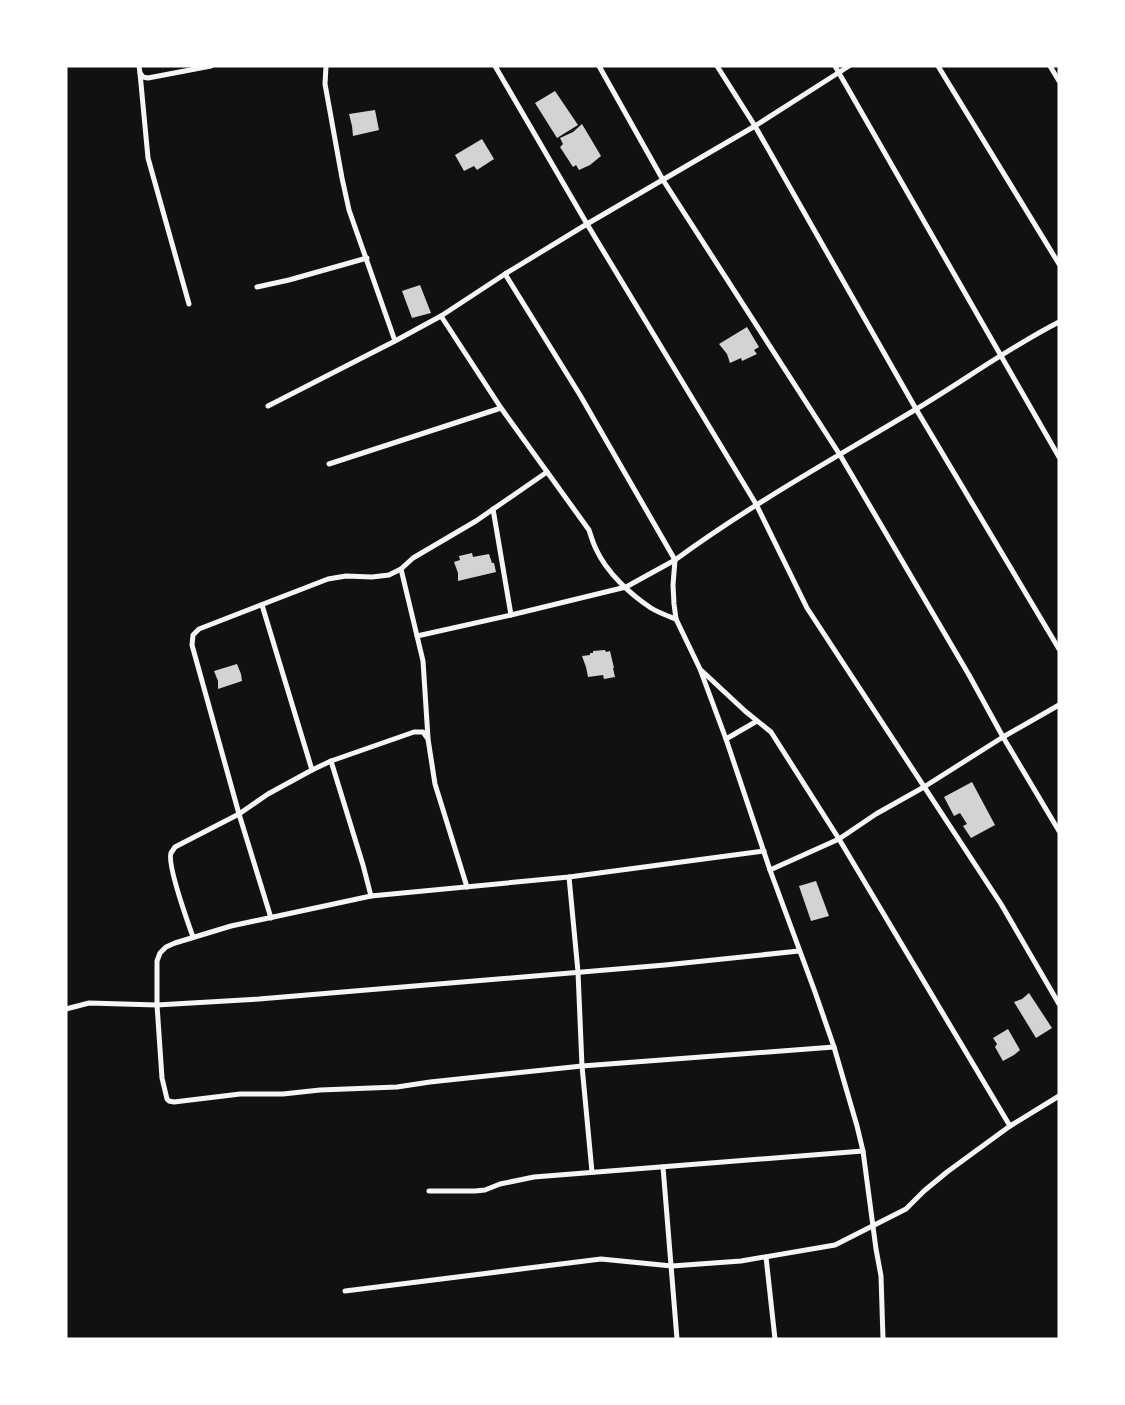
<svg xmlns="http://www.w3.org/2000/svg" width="1125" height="1405" viewBox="0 0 1125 1405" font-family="'Work Sans',sans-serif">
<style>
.building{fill:#d3d3d3}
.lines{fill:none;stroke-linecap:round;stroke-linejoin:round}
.minor{stroke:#f5f5f5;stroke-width:5}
</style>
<rect width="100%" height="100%" fill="#111"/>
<g class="building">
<path d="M555,91l23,34 -21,13 -22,-35z"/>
<path d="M375,110l4,20 -26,6 -1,-10 -3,-12z"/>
<path d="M582,124l19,32 -11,9 -11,5 -3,-5 -3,2 -13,-20 3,-3 -3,-6 13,-6z"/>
<path d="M482,139l12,20 -17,11 -3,-4 -10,5 -9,-16z"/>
<path d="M420,285l11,28 -19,5 -10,-27z"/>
<path d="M747,327l12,20 -5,3 3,4 -15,7 -1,-3 -11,5 -3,-9 -8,-10z"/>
<path d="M472,553l1,4 16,-3 3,9h2l2,9 -38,9v-8l-4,-11 6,-2 -1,-4z"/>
<path d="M605,650l1,2 4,-1 4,17h-1l2,9 -11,2 -1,-4 -15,2 -2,-10 -4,-11 8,-1v-2h3v-2z"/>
<path d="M237,664l4,10 1,7 -24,8v-8l-4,-10z"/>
<path d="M972,782l23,43 -24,13 -8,-12 4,-2 -7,-11 -6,3 -10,-19z"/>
<path d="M816,881l13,35 -18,5 -12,-35z"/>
<path d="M1029,993l23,35 -16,10 -22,-36 8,-3z"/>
<path d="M1008,1029l12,21 -6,5 -11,6 -8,-14 2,-3 -4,-6z"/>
</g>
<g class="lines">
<g class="minor">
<path d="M139,66l1,7 3,4 5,1 63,-12"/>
<path d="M326,66l-1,18 17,94 7,32 46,131"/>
<path d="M495,66l92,158 169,280 51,104 194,296 58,100"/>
<path d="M599,66l64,114 177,275 129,220 34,62 56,94"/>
<path d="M717,66l38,60 161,283 143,240"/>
<path d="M835,66l224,391"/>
<path d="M938,66l121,198"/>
<path d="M1050,66l9,15"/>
<path d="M140,73l8,85 41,146"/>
<path d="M257,287l32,-7 78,-22"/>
<path d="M268,406l127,-65 46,-25"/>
<path d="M329,464l172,-56"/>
<path d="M493,509l18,106"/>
<path d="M401,569l22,92 5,77"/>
<path d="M262,605l50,165"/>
<path d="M676,619c-8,-3 -17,-6 -25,-11 -21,-14 -44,-35 -55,-59 -3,-6 -5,-13 -7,-19l-88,-122 -60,-92 64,-42 82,-50 168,-98 94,-60"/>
<path d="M417,636l94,-21 115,-28 49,-27 -95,-165 -75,-121"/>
<path d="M702,671l43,40 26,21 68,107 171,287"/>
<path d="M726,739l31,-18"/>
<path d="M331,761l32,104 8,31"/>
<path d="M764,851l-195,26 -198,19 -140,30 -56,17 -9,4 -6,6 -3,8v44l5,73 5,21 2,2 5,1 66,-8h43l37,-4 77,-3 33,-5 152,-16 252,-19"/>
<path d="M770,870l69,-31 37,-25 48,-27 79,-50 56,-32"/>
<path d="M569,877l9,95 4,94 10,106"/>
<path d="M271,918l-32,-104 -47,-169 1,-10 6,-6 129,-50 18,-3 26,1 17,-2 12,-6 12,-11 63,-37 71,-49"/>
<path d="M193,937c-5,-14 -26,-73 -22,-84 0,0 4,-6 4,-6l64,-33 29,-20 44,-24 19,-9 83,-29h9l5,7 7,45 32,103"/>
<path d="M66,1009l23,-6 68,2 102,-6 406,-34 134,-14"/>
<path d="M663,1167l14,172"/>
<path d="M429,1191h46l10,-1 15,-6 34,-7 329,-26"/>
<path d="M766,1257l9,82"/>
<path d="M345,1291l256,-32 71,7 69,-5 94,-16 71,-36 18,-18 23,-19 63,-46 49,-30"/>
<path d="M883,1339l-2,-63 -5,-27 -13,-98 -6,-25 -23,-79 -19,-55 -45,-122 -44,-131 -26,-70 -24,-50 -2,-15 -1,-19 2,-25c75,-55 158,-101 238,-149 49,-29 95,-63 146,-89"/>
</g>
</g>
<rect width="1125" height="1405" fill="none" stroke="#ffffff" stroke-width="135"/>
</svg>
